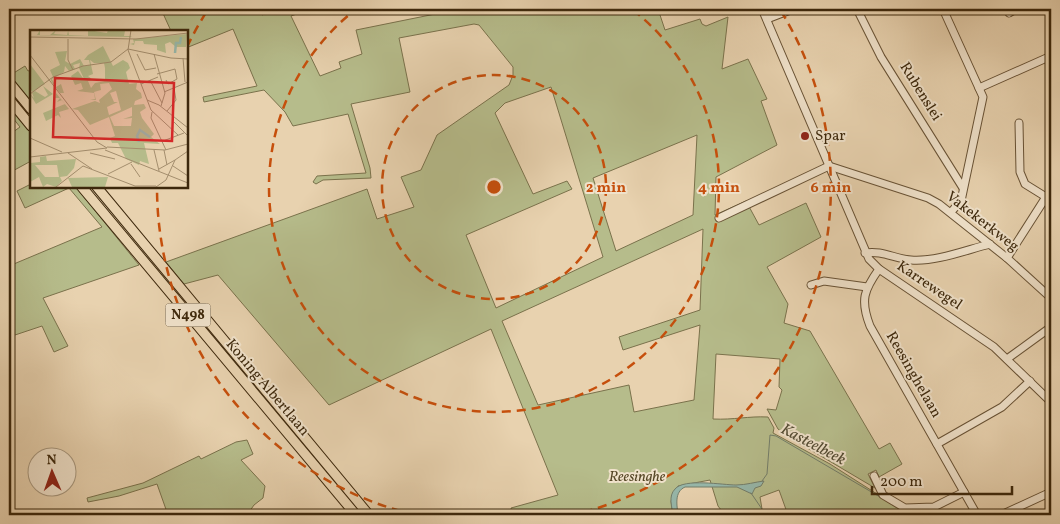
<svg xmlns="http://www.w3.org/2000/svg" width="1060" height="524" viewBox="0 0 1060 524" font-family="Vollkorn,serif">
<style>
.green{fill:#b6bc8b;stroke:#7a724c;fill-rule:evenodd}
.water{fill:#97b8ab;stroke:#737e6b}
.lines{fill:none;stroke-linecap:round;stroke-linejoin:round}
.stream{stroke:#737e6b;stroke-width:1}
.minor-casing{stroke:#685235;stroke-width:9}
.major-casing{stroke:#3d280c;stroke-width:11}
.minor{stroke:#f0e2cb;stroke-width:7}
.major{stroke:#e8d2af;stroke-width:9}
.ring{fill:none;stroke:#c64f0c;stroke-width:2.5;stroke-dasharray:9 6}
.poi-dot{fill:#8f2418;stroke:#f0e2cb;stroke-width:2}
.labels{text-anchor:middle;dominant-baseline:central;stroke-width:4;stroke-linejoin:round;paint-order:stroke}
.shield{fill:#f0e2cb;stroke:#736045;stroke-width:1}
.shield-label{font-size:14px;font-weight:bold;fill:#3d280c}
.street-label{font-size:15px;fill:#3d280c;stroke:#f0e2cb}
.poi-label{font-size:15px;fill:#3d280c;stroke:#f0e2cb;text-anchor:start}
.park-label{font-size:15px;font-style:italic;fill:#554625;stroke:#f0e2cb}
.water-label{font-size:16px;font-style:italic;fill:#544c34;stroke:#f0e2cb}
.inset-river{fill:none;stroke:#97b8ab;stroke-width:2.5}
.inset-road{fill:none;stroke:#a48e6e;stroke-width:1}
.view{fill:#d62828;fill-opacity:0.15;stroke:#d62828;stroke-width:2.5}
.inset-edge{fill:none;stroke:#3d280c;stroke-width:2.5}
.centre{fill:#c64f0c;stroke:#f0e2cb;stroke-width:2.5}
.ring-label{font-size:15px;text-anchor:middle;font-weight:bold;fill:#c64f0c;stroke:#f0e2cb;stroke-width:4;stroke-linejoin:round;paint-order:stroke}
</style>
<rect width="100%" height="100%" fill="#e8d2af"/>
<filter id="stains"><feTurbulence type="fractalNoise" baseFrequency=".004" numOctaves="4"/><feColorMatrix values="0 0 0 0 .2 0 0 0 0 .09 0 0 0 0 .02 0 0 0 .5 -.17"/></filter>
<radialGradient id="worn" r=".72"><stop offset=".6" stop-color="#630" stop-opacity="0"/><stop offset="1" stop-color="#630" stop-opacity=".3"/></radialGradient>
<g class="green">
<path d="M161,9h98l3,6 11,-4v-2h38l-20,7 29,60 21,-8 -2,-6 23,-8 -6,-24 99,-20 -2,-1h205l7,21 35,-11 2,5 4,2 22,-9 -6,52 26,-10 19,40 -6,2 16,44 -61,32 -1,38 31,-14 13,24 47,-22 15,34 -54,30 21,37 -4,19 26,8 69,118 11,-6 12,21 -23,13 -3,-7 -8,4 7,14 -88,-52 -9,-7 -11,-20 9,1 6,-20 -3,-3 1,-28 -64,-5 -3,65c21,1 35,-3 55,-2l6,11 -1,5 57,31 69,44 33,1 3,6h-147l-9,-25 -19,7 3,18h-38l-7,-9 -8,-26 -32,6 -7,15 2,14h-160l-2,-7 47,-13 -67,-166 -162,76 -111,-130 -34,9 -18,-22 201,-73 10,30 37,-12 -13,-30 20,-7 16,-35 72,-50 4,-10v-8l-34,-42 -5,-1 -75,14 11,54 -59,12 19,64 1,10 -48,2 -7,4 -3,-2 4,-6 49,-3 -18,-59 -55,12 -8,-14 -21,-22 -60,12 -1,-5 54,-11 -24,-57 -47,19v-17h-15zM551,87l52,170 -107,51 -30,-73 106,-46 -5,-8 -34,13 -38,-81 10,-10zM697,135l-4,80 -77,36 -23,-73zM703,229l-3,81 -81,27 4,13 77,-25 -6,75 -60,12 -5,-27 -91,20 -36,-84z"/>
<path d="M25,66l3,5 3,-1v32l-22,-27v-4l3,3z"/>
<path d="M9,105l22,28v28l-22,12v-38l11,-8 -11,-14z"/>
<path d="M31,184v2h44l64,79 -96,33 25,48 -14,6 -12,-26 -33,11v-71l93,-39 -33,-39 -44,20 -8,-17z"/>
<path d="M247,440l6,14 -12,6 24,26 -2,12 -9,7 -7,10h-79l-11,-31 -38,12 -31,6 -1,-4 56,-15 56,-27 2,3 35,-17z"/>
</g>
<path class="water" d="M764,481l-3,5 -6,2 -3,6 -15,-7h-52c-11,5 -8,18 -7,28h-5c-1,-8 -5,-19 2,-26 9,-11 48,-4 61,-4 10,0 19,-3 28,-4z"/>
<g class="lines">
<g class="stream">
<path d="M762,481l5,-7 3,-39 6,1 104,61"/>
<path d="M751,493l15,22"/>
<path d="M886,501l13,8"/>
<path d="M908,511h16"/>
</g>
<defs>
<g id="minor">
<path d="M762,9l107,250 10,10 115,78 57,55"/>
<path d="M857,9l24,48 82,131"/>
<path d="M943,9l40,88 -22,104 -10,11"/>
<path d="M1007,9l2,4 7,-4"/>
<path d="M767,19l26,-10"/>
<path d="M979,88l72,-32"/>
<path d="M1019,123l1,49 5,12 21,13"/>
<path d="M829,166l99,32 11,6 68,54 44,40"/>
<path d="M719,218l110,-52"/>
<path d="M865,253c17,-3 30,6 46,7 25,2 55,-10 79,-16"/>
<path d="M1007,258l39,-61 5,-4"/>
<path d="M879,269c-15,21 -19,31 -9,57l107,189"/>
<path d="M811,285l13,-4 43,6"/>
<path d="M1007,359l44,-32"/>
<path d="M937,444l65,-37 28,-26"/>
<path d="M874,476l9,19 22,13 29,-1 30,-15"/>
<path d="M1001,515l50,-23"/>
</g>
<g id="major">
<path d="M9,82l22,27"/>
<path d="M9,99l22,27"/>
<path d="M81,186l275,329"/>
<path d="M96,186l273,329"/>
</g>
</defs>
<use href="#minor" class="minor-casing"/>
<use href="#major" class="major-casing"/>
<use href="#minor" class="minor"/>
<use href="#major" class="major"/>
</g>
<g class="ring">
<circle cx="494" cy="187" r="112"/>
<path d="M633 10A225 225 0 1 1 355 10"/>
<path d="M415 515A337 337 0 0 1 157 187M187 47A337 337 0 0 1 207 11M781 11A337 337 0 0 1 573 515"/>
</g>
<circle class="poi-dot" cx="805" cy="136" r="5"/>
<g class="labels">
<rect class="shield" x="165.5" y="303.5" width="45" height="23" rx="4"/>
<g class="shield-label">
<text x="188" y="315">N498</text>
</g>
<g class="street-label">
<text transform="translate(920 92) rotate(58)">Rubenslei</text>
<text transform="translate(982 222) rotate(38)">Vakekerkweg</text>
<text transform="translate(929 286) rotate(34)">Karrewegel</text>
<text transform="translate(913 375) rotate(60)">Reesinghelaan</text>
<text transform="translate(267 388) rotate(50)">Koning Albertlaan</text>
</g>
<g class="poi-label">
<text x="815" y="136">Spar</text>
</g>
<g class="park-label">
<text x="637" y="477">Reesinghe</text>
</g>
<g class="water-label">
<text transform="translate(813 445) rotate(28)">Kasteelbeek</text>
</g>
</g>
<g transform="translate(30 30)">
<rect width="158" height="158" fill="#e8d2af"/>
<path d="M10,0v5h10l6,-5 -2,4 13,1 1,-4 -9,-1h9l1,5 19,1v-6l19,3 1,-3h13l4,1 -1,5h8l-2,1 -100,-2h7zM157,4l-1,13h-10l-6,-5 -5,2 1,9 -9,-3v-5l-13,-1 -1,-3h-8l-1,4 -4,-1 4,-1 -1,-4zM73,16l10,20 10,-6 5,3 2,5 -4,4 3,12 8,-1 -1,6 5,4 1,5 -7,3 -1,4 10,-1 2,4 -6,4 2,6 12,16 -3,3 9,7 -16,-1 5,21 -9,-3 -1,4 -13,-6 -8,-16h-6l-2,-5 5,-2 -6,-19 -19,8 -12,-15 -6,-1 23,-8 5,2 -1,-3 13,-11 -3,-6 -9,1 1,6 -7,2 2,8h-6l5,-1 -1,-6 -17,-2 6,-2 -2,-6 -6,2 -4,-9 7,-5 7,10 -6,-13 1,-5 -7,2 2,4 -6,2 -4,-5 -1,6 -12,7 4,8 5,-3 3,9h-4l-9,-12v-2l2,-2 -3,-7 10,-5 -5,-13 12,-1 -2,10 5,3 10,-5 4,7 6,-1 -1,-5h-5l4,-5zM60,30l4,3h10l1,5v13l-10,2 -4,5 -3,-7 5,-1 -5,-4 5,-2zM86,61l5,19 -12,5 -2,-8 11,-5h-4l-4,-9zM102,77v9l-9,3 9,-1 -1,8h-17l-4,-9zM0,34l15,20 -13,8 -2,-4zM13,56l10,8 -17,10 -6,-10 4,4 -2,-5 3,-2 10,6 3,-2zM26,63l13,16 -10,3 2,6 -3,-3 -12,6 -3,-8 22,-9 -3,-4 -5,2 3,-4h-5zM16,126l1,5 29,-2 -2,9 -7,8 -7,1 2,4 -6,6 -9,-3 -4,3 -4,-10 -9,5v-19l10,-1v-5zM5,135h22l2,12h-14zM78,147l-3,10h-33l-4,-9z" fill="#b6bc8b" fill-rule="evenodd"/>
<path class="inset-river" d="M145,23l1,-10h4l1,-6M109,112l-2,-6 3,-6 10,7"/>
<path class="inset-road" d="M101,0l-3,20 23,60 27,25M0,7l106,2 52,-6M38,9v21l5,10M98,19l43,9 17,1M107,24l8,16 11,-2M124,24l11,39 -4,13M0,25l67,87 10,6 -77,9M153,28l2,24M127,44l18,-5 2,10 -9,5 -2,-4M120,50l12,23M111,54l17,-7M134,62l24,-10M0,64l23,-17 30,-11 28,-4 17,-13M117,70l12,5 29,23M137,81l9,-11 -2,-12M122,82l-1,6 15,32M144,92l14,14M0,108l32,14M133,111l21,-8M77,117l58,3 23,-6M75,120l83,33M124,120l5,21M134,120l3,15M38,123l24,16M60,123l25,6M101,134l9,13M143,136l15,10M129,139l16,-9M78,144l24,-12M26,157l27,-21 52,20h21M126,157l10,-7 9,-20 13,-9"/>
<path class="view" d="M25,48l119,5 -2,58 -119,-4z"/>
<rect width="158" height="158" class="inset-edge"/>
</g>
<circle cx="494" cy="187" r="8" class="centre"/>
<g class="ring-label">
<text x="606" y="192">2 min</text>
<text x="719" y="192">4 min</text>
<text x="831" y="192">6 min</text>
</g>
<rect width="1060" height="524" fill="none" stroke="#e8d2af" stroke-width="30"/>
<rect x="10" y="10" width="1040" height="504" fill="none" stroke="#3d280c" stroke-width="2.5"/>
<rect x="15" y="15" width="1030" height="494" fill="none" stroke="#3d280c"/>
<g transform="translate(52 472) rotate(358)"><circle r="24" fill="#f0e2cb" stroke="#a8987f"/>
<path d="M0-4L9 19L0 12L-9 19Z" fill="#8f2418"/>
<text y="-8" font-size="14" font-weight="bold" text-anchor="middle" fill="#3d280c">N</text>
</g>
<path d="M872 486v8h140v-8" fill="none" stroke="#3d280c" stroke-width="2.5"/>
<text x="880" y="486" font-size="15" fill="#3d280c" stroke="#f0e2cb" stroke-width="4" paint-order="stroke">200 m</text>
<rect width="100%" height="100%" filter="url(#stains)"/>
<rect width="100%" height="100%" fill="url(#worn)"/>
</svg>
